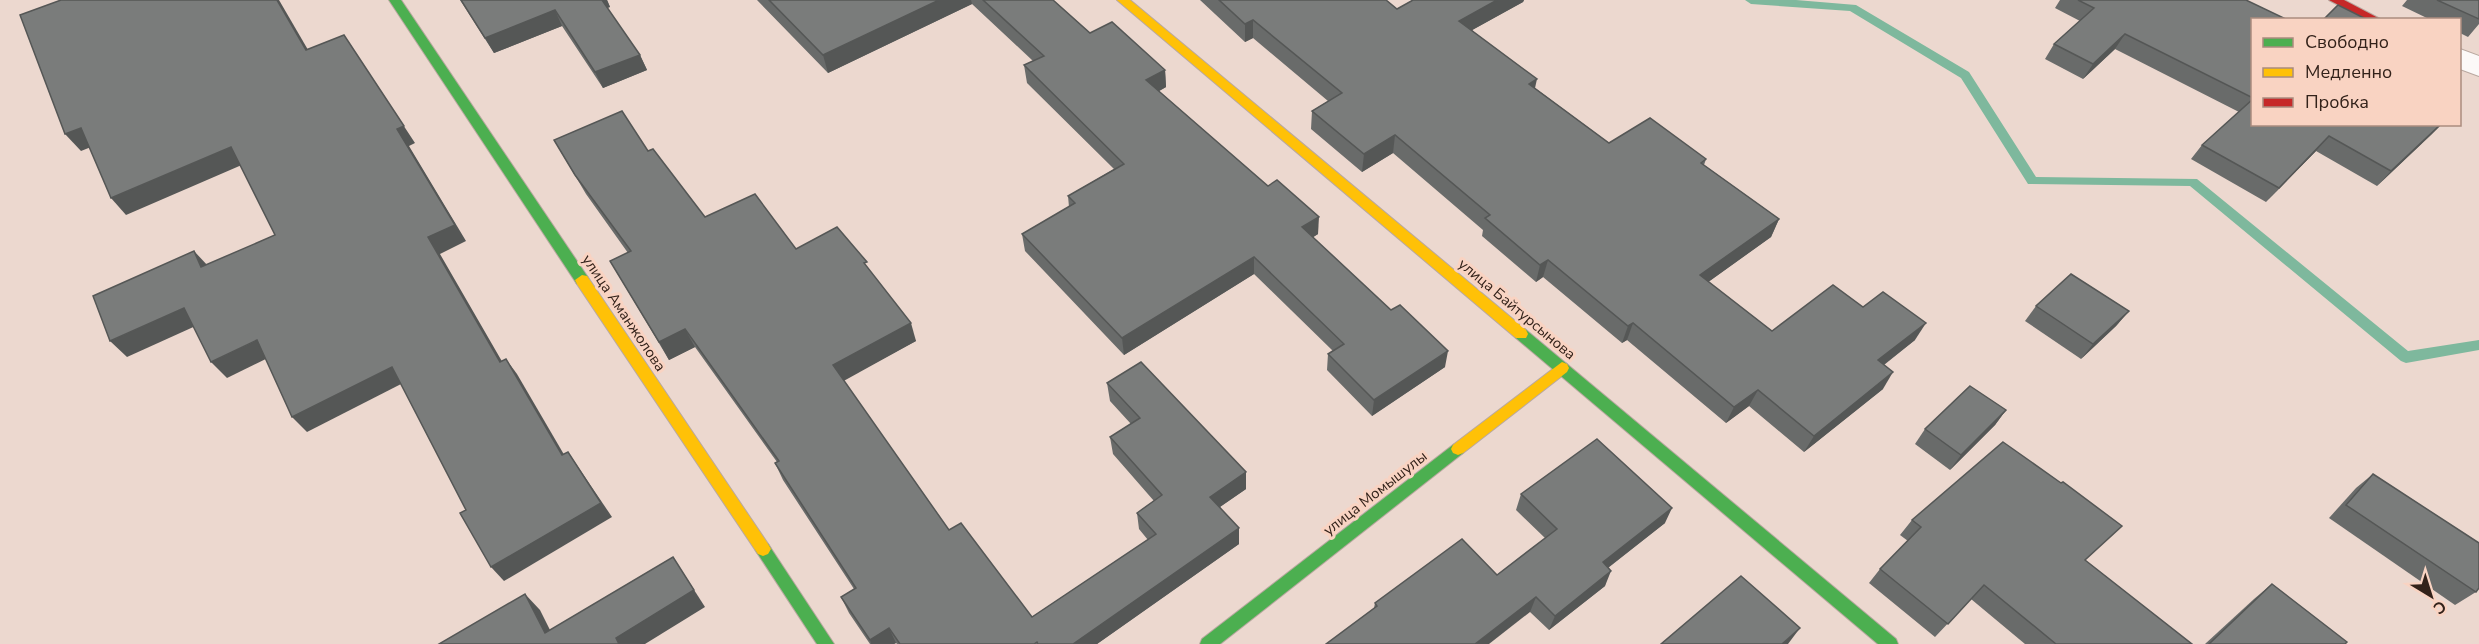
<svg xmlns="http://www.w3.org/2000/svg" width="2479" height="644" viewBox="0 0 2479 644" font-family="'Nunito Sans',sans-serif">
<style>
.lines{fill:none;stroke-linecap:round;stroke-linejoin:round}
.stream{fill:#7eb89d;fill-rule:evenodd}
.street-casing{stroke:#b9a8a0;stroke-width:2}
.fast-casing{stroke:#b9a8a0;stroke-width:2}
.slow-casing{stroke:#b9a8a0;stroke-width:2}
.jam-casing{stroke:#b9a8a0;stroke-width:2}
.street{fill:#fcf9f8;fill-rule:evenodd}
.fast{fill:#4caf50;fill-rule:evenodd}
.slow{fill:#ffc107;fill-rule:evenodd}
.jam{fill:#c62828;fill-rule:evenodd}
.wall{fill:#696b6a}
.shaded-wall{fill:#555756}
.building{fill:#7a7c7b;stroke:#555756;stroke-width:1.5}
.labels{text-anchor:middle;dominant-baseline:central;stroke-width:6;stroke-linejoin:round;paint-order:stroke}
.street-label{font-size:15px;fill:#33221a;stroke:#f9d3c2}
</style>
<rect width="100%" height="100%" fill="#ecd8cf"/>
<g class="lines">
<path class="stream" d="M1745,0h51l60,5 113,67 67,105 161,2 211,172 71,-11v10l-73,13 -5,-2 -211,-175 -162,-2 -67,-106 -111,-67 -99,-7z"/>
<defs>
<path id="street" d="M2460,49l19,7v20l-19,-7z"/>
<g id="fast">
<path d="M389,0h12l186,276 2,4 -2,4h-10z"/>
<path d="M1521,329l5,1 370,309 2,5h-20l-362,-306 -2,-4 2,-4z"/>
<path d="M1458,443l5,2 2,4 -2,4 -243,191h-20l2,-5 251,-194z"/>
<path d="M763,542l5,2 66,100h-17l-59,-90 -3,-5 3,-5z"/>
</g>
<g id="slow">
<path d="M1117,0h13l396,330 2,4 -2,4h-10z"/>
<path d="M582,275l5,1 181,268 3,5 -3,5 -5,2 -5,-2 -181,-270 -2,-4z"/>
<path d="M1562,362l5,2 2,4 -2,4 -104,81 -5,2 -5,-2 -2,-4 2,-4z"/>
</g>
<path id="jam" d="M2329,0h15l38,20h-15z"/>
</defs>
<use href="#street" class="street-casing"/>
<use href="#fast" class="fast-casing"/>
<use href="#slow" class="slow-casing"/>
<use href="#jam" class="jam-casing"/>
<use href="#street" class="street"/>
<use href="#fast" class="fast"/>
<use href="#slow" class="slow"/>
<use href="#jam" class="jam"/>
</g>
<g class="wall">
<path d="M460,0h147l3,7 -3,1 33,47 7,15 -44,18 -41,-62 -68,27z"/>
<path d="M757,0h296l37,33 75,37 1,17 -7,4 159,143 -5,3 132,130 -73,49 -45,-46 1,-16 5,-3 -79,-77 -130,81 -99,-104 -3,-17 47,-27 -1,-11 46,-27 -87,-86 -3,-18 9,-4 -61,-57 -144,69z"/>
<path d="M1200,0h186l11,9 16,-9h111l-1,2 -51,28 63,58 74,55 97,16 -2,6 75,54 -8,18 -63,45 64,49 91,-24 52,33 -31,25 -1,24 -79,63 -55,-46 -23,17 -99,-83 -5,3 -79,-66 -7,5 -54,-46 1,-6 -90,-77 -31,19 -51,-43 1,-18 16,-10 -75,-63 -8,4z"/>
<path d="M2060,0h186l7,20v104h189l-65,62 -61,-35 -50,51 -75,-43 11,-14 37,-33 -124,-63 -32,30 -38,-20 9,-15 26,-23 -25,-13z"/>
<path d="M2407,0h72v24l-11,13 -8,-4v-13h-29l-29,-14z"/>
<path d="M554,140l94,11 57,66 91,32 74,22 46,70 -73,39 106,150 83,87 116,-77 -9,-11 -2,-16 17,-12 -41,-47 -3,-17 21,-13 -21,-23 -3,-18 139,89v17l-26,18 19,37 -142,100h-200l-1,-1 -2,1h-24l-21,-31 -8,-16 13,-8 -71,-109 -8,-17 2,-1 -82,-115 -26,13 -59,-99 18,-8 -42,-59z"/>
<path d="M2036,306l93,5 -13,15 -35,33 -56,-38z"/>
<path d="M2006,410l-11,15 -45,45 -35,-26 10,-15z"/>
<path d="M2373,474l103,118 -21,13 -126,-87 27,-30z"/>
<path d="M1521,494l144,29 -57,45 -3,18 -56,44 -19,-18 -156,-4 1,-5 122,-28 48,-37 -29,-28z"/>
<path d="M1912,520l173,40 107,84h-167l-54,-45 -36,38 -66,-54 11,-14 28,-28 -8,-6z"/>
<path d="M2272,584l73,60h-140l49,-45z"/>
</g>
<g class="shaded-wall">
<path d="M277,0h2l39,67 -12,-17z"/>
<path d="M600,0h7l3,7 -6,2z"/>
<path d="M939,0h32l1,4 -144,69 -5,-18z"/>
<path d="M1497,0h27l-1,2 -67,37 3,-18z"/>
<path d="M555,10l7,16 -68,27 -9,-15z"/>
<path d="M1253,20v18l-8,4v-18z"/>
<path d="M2125,34l-10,15 -32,30 10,-15z"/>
<path d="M344,35l71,108 -6,3 57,95 -26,13 71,123 -11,-15 -72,-125 -31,-108z"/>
<path d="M640,55l7,15 -44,18 -8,-16z"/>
<path d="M1165,70l1,17 -19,11 -1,-18z"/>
<path d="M1537,79l-4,18 -4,-13z"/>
<path d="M2442,124l-11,11 -54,51 14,-15z"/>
<path d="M81,128l15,17 -15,6 -16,-17z"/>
<path d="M1395,135l-2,18 -31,19 2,-18z"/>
<path d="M2329,136l-13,15 -50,51 13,-14z"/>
<path d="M231,147l13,17 -118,51 -15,-17z"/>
<path d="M1319,217l-1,17 -17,11 1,-18z"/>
<path d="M1779,219l-8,18 -78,56 7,-18z"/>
<path d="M194,251l15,16h-8z"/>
<path d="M1254,257v17l-130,81 -2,-17z"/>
<path d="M1548,260l-5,17 -7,5 4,-17z"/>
<path d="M184,308l16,16 -73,33 -17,-16z"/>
<path d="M2129,311l-13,15 -35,33 12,-15z"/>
<path d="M911,323l5,18 -76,42 -7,-18z"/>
<path d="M1633,323l-6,17 -5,3 6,-17z"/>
<path d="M1926,323l-11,17 -47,37 10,-17z"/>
<path d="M685,329l10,18 -26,13 -10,-18z"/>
<path d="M257,340l15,16 -45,22 -16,-16z"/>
<path d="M1448,351l-3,16 -73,49 2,-16z"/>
<path d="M506,359l11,15 56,96 -11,-15z"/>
<path d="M392,367l13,15 -98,50 -15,-15z"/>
<path d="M1893,372l-10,17 -79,63 10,-16z"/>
<path d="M1758,390l-9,16 -23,17 8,-16z"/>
<path d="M2006,410l-11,15 -45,45 11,-15z"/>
<path d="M568,452l44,65 -108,64 -13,-14z"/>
<path d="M1246,472v17l-35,24 -1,-16z"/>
<path d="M1672,508l-7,15 -69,54 7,-15z"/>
<path d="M1239,528v16l-142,100h-24z"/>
<path d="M673,557l32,50 -60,37h-26l-3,-6z"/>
<path d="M1611,571l-6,15 -56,44 6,-14z"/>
<path d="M525,594l15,16 17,34 -12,-11z"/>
<path d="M1536,597l-6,15 -41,32h-14z"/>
<path d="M889,628l7,15 -2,1h-23l-1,-4z"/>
<path d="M1800,628l-12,16h-6z"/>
</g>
<g class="building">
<path d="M61,0h216l29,50 38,-15 60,91 -7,3 58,96 -27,12 72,125 6,-3 56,96 6,-3 33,51 -110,64 -31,-54 6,-3 -74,-143 -100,50 -35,-77 -46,22 -27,-54 -74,33 -17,-45 101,-45 7,16 74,-32 -44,-88 -120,51 -30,-70 -16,6 -45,-119z"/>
<path d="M461,0h141l38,55 -45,17 -40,-62 -70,28z"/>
<path d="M769,0h170l-116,55z"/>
<path d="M983,0h70l37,33 22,-11 53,48 -19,10 122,106 9,-6 42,37 -17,10 89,83 9,-5 48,46 -74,49 -46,-46 16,-10 -90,-87 -132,81 -100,-104 53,-31 -7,-7 56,-32 -100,-99 20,-9z"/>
<path d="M1219,0h167l11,9 16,-9h84l-38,21 78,58 -8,5 80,59 41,-25 56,41 -5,4 78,56 -79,56 72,56 61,-46 30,22 20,-15 43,31 -48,37 15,12 -79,64 -56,-46 -24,17 -101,-84 -5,3 -80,-66 -8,5 -55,-47 5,-3 -95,-80 -31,19 -52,-43 30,-18 -89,-73 -8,4z"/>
<path d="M2078,0h168l42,20h-35v78l-128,-64 -32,30 -39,-20 40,-36z"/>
<path d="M2437,0h42v19z"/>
<path d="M2338,5l30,15h-45z"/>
<path d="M2253,99v25h188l-50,47 -62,-35 -50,52 -77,-43z"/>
<path d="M622,111l26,40 5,-2 52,68 50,-23 41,55 41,-22 30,35 -3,1 47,60 -78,42 116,165 12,-7 71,94 124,-83 -19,-21 25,-18 -52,-58 30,-19 -33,-35 34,-21 105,110 -36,25 29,31 -166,116h-35l-1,-2 -3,2h-134l-11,-16 -19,12 -29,-43 15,-9 -81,-125 4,-2 -94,-132 -26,13 -49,-81 21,-10 -56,-76 -21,-35z"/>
<path d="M2071,274l58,37 -36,33 -57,-38z"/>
<path d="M1970,386l36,24 -45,45 -36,-26z"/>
<path d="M1597,439l75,69 -69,54 8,9 -56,45 -19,-19 -61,47h-149l51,-38 -2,-3 87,-64 35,36 60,-46 -36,-35z"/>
<path d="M2003,442l58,41 2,-1 59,44 -37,34 107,84h-136l-72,-59 -36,39 -68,-55 41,-42 -9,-7z"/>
<path d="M2373,474l106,69v45l-3,4 -130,-87z"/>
<path d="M673,557l21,33 -78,48 3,6h-180l86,-50 20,39z"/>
<path d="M1741,576l59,52 -18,16h-121z"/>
<path d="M2272,584l75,58 -2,2h-136z"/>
</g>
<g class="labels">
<g class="street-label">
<text transform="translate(1517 309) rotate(40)">улица Байтурсынова</text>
<text transform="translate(624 313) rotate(56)">улица Аманжолова</text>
<text transform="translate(1375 493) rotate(-38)">улица Момышулы</text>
</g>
</g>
<rect x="2251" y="18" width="210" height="108" fill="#f9d3c2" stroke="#aa8c7f" stroke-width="1.5"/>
<rect x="2263" y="38" width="30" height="9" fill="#4caf50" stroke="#aa8c7f" stroke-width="1.5"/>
<text x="2305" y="48" font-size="18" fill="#33221a">Свободно</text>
<rect x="2263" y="68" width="30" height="9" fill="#ffc107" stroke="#aa8c7f" stroke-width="1.5"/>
<text x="2305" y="78" font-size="18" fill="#33221a">Медленно</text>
<rect x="2263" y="98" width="30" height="9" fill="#c62828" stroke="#aa8c7f" stroke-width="1.5"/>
<text x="2305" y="108" font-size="18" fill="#33221a">Пробка</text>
<g transform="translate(2431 596) rotate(142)" stroke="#f9d3c2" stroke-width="4.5" paint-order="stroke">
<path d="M0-4.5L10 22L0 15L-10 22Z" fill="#33221a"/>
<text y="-9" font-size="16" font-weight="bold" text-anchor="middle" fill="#33221a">С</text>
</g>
</svg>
